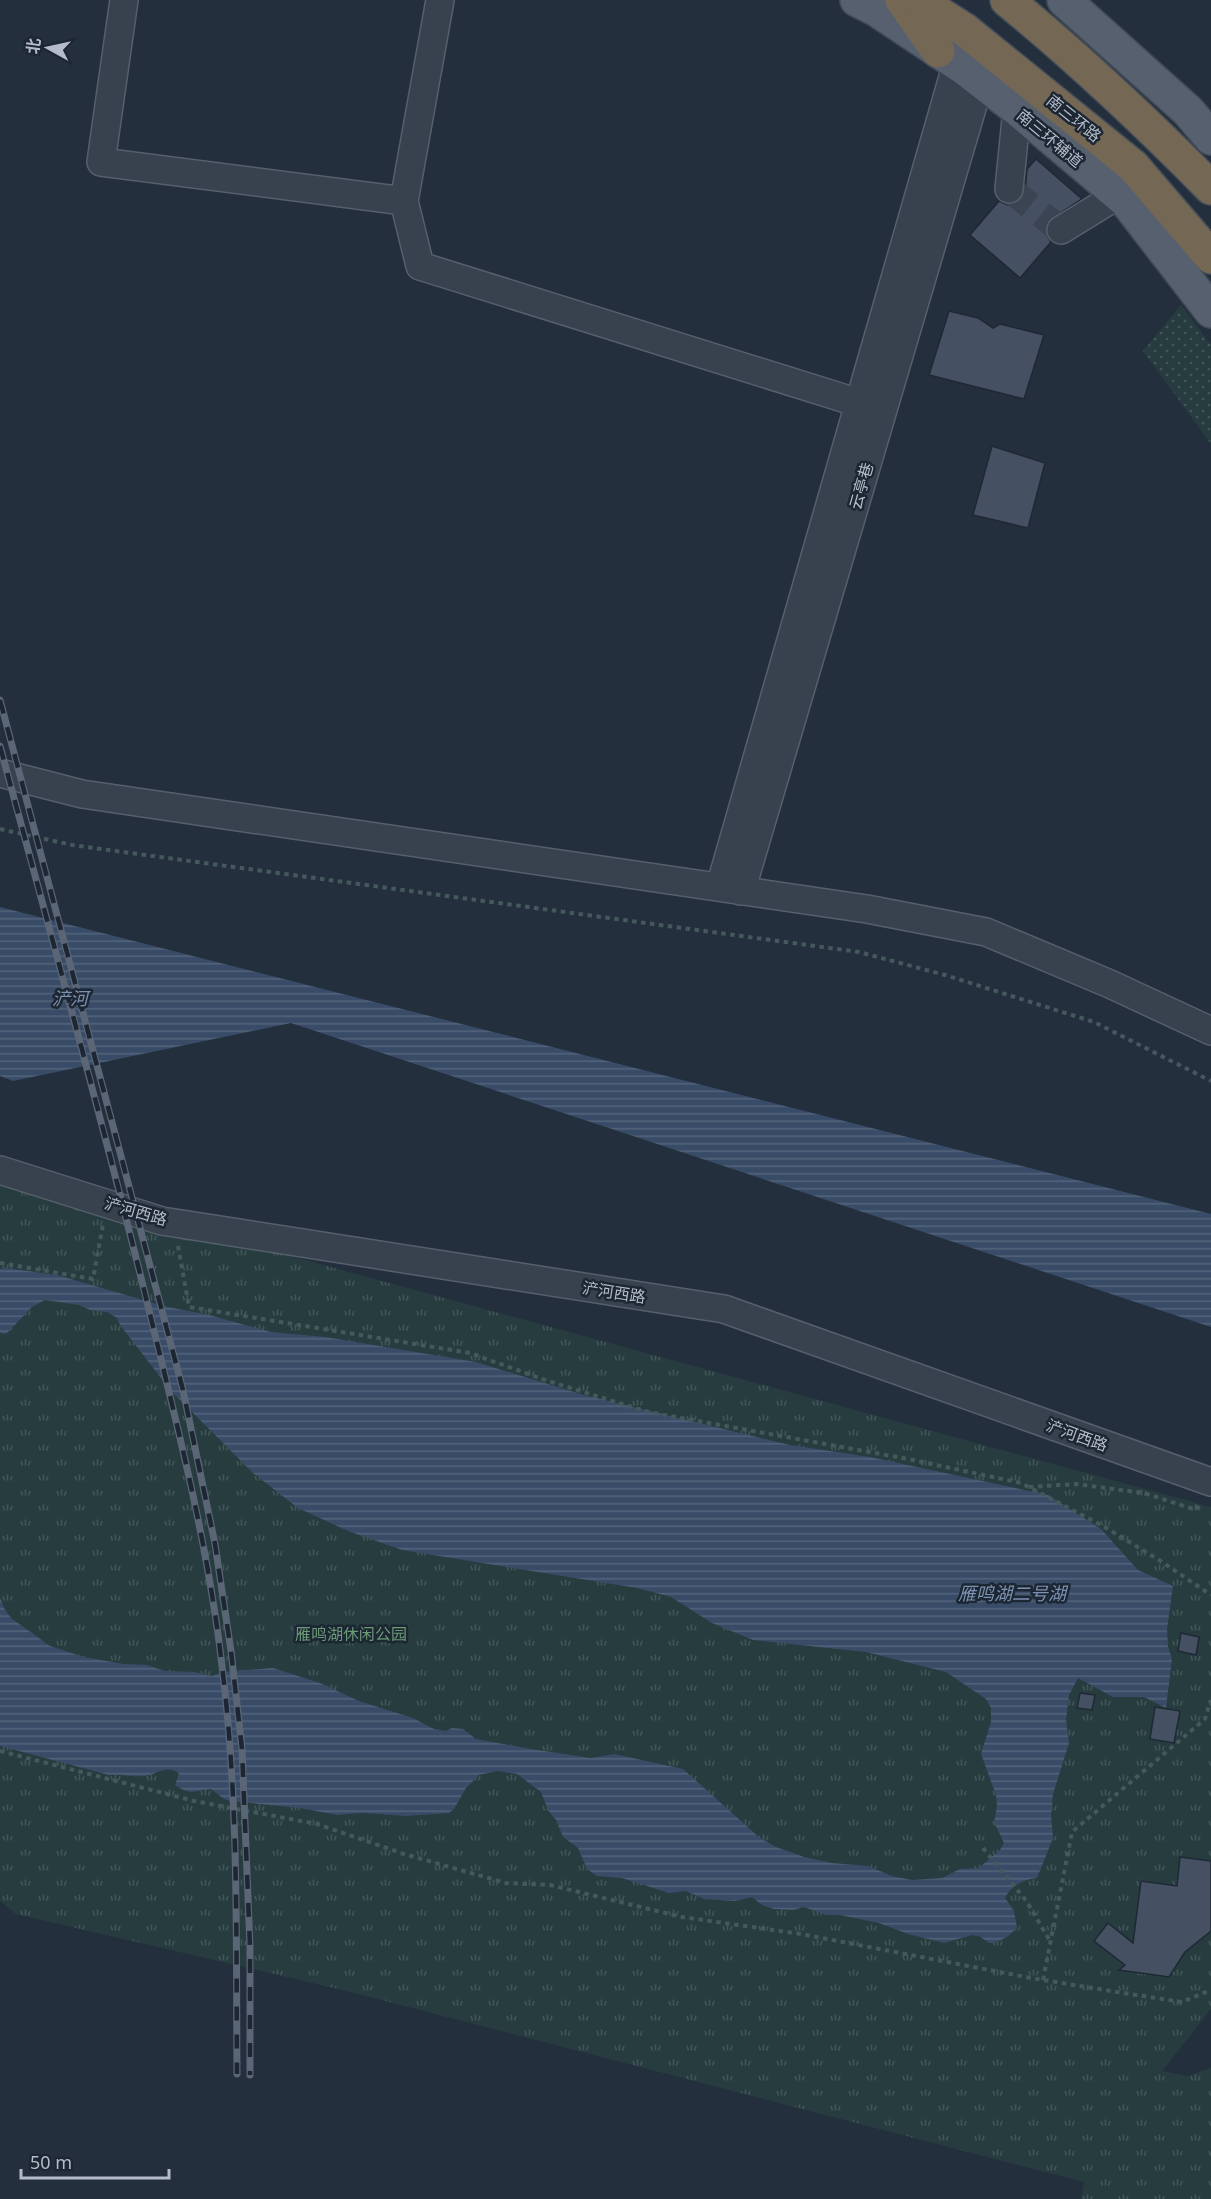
<svg xmlns="http://www.w3.org/2000/svg" width="1211" height="2199" viewBox="0 0 1211 2199" font-family="'Noto Sans','Noto Sans SC',sans-serif">
<style>
.grass{fill:url(#grass-dots)}
.park{fill:url(#park-tufts)}
.water{fill:url(#water-rules)}
.building{fill:#455162;stroke:#1f2835;stroke-width:1.5}
.lines{fill:none;stroke-linecap:round;stroke-linejoin:round}
.minor-tunnel{stroke:#3a4453;stroke-width:27;stroke-dasharray:27 14;stroke-linecap:butt}
.minor-casing{stroke:#565f6c;stroke-width:30}
.major-casing{stroke:#414a57;stroke-width:36}
.highway-casing{stroke:#434c59;stroke-width:36}
.path{stroke:#44595c;stroke-width:4;stroke-dasharray:4.5 4.5;stroke-linecap:butt}
.minor{stroke:#38414e;stroke-width:27}
.major{stroke:#56606e;stroke-width:33}
.highway{stroke:#746855;stroke-width:33}
.rail-casing{stroke:#5a6575;stroke-width:7}
.rail{stroke:#1d2633;stroke-width:4.5;stroke-dasharray:14;stroke-linecap:butt}
.labels{text-anchor:middle;dominant-baseline:central;stroke-width:5;stroke-linejoin:round;paint-order:stroke}
.street-label{font-size:16px;fill:#b4bcc9;stroke:#1d2633}
.park-label{font-size:16px;fill:#6b9a76;stroke:#1d2633}
.water-label{font-size:18px;font-style:italic;fill:#7c92b1;stroke:#1d2633}
</style>
<defs>
<pattern id="grass-dots" width="8" height="8" patternUnits="userSpaceOnUse" patternTransform="scale(1.5)"><rect width="8" height="8" fill="#263c3f"/><path d="M2 2h.1M6 6h.1" fill="none" stroke="#435659" stroke-width="1.8" stroke-linecap="round"/></pattern>
<pattern id="park-tufts" width="24" height="20" patternUnits="userSpaceOnUse" patternTransform="scale(1.5)"><rect width="24" height="20" fill="#263c3f"/><path d="M3 7l-1-3M5 7V3M7 7l1-3M15 17l-1-3M17 17v-4M19 17l1-3" fill="none" stroke="#435659"/></pattern>
<pattern id="water-rules" width="6" height="5" patternUnits="userSpaceOnUse" patternTransform="scale(1.5)"><rect width="6" height="5" fill="#394c67"/><path d="M0 2.5h6" fill="none" stroke="#53647b"/></pattern>
</defs>
<rect width="100%" height="100%" fill="#242f3e"/>
<path class="grass" d="M1181,305l30,40v99l-68,-93z"/>
<path class="park" d="M0,1170l162,51 1049,286v502l-49,62 26,5 23,-8v131h-130l3,-17 -737,-191 -331,-77 -16,-13z"/>
<g class="water">
<path d="M0,907l1211,307v113l-920,-304 -278,58 -13,-5z"/>
<path d="M6,1268l51,7 111,32 41,8 62,17 54,5 151,25 108,33 206,50 80,12 178,38 53,34 37,41 35,16 -6,43 1,17 4,13 -6,49 -22,-11h-31l-35,-19 -9,17 -3,24 3,24 -16,51 -2,20 2,24 -16,40c-13,1 -26,8 -32,20l9,13 3,17 -10,9 -12,6h-6l-10,-7 -7,-1 -28,8 -36,-9 -29,-11 -39,-8h-14l-22,-8 -11,3 -19,-1 -12,-4 -10,-8 -17,4 -31,-2 -18,-8 -17,2 -47,-15 -25,-2 -10,-7 -9,-21 -15,-11 -7,-17 -8,-10 -7,-18 -24,-18 -19,-3 -19,4 -13,13 -12,21 -5,4 -42,3 -45,-3 -25,2 -37,-7 -70,-7 -6,-2 -13,-10c-18,2 -20,7 -36,-4l4,-11c-12,-11 -23,2 -36,2 -11,1 -22,-2 -34,-1l-109,-29v-149l4,11 7,10 39,28 34,11 40,7 23,1 18,6 29,1 18,4 10,-4 51,-4 47,15 39,18 54,17 21,11 12,2 6,-3 11,1 13,10 55,10 60,9 23,-4 69,15 77,69 16,9 28,10 28,6 36,3 24,10 20,4 30,-2 18,-9 19,-1 21,-18 4,-7 -10,-21 3,-15 -1,-12 -15,-41 10,-32v-14l-5,-9 -40,-27 -80,-20 -113,-12 -41,-17 -41,-26 -34,-9 -235,-38 -54,-19 -50,-23 -45,-35 -82,-82 -51,-66 -3,-7 -10,-6 -17,-2 -11,-5 -34,-5 -13,7 -26,27 -6,-1v-64z"/>
</g>
<g class="building">
<path d="M1036,159l46,40 -35,23 -2,9 6,11 -31,36 -50,-43 29,-34 9,4 8,-2 5,-4 4,-8 2,-22z"/>
<path d="M949,311l29,7 15,10 7,-4 44,11 -20,64 -95,-24z"/>
<path d="M992,446l53,17 -17,65 -55,-13z"/>
<path d="M1181,1633l18,4 -3,18 -18,-4z"/>
<path d="M1080,1693l15,2 -3,15 -15,-2z"/>
<path d="M1155,1707l25,4 -6,32 -24,-4z"/>
<path d="M1180,1857l31,4v70l-26,21 -16,25 -50,-7 6,-5 -31,-24 14,-18 25,20 8,-62 36,5z"/>
</g>
<g class="lines">
<path class="minor-tunnel" d="M1009,189l52,41"/>
<defs>
<g id="minor">
<path d="M124,0l-23,162 303,39"/>
<path d="M440,0l-36,201 16,65 439,137"/>
<path d="M1009,189l8,-80"/>
<path d="M1061,230l57,-35"/>
<path d="M0,773l82,21 785,115 119,23 124,52 101,47"/>
<path d="M720,887l237,-824"/>
<path d="M741,891l239,-810"/>
<path d="M0,1170l162,51 562,88 487,173"/>
</g>
<g id="major">
<path d="M857,0l20,10 87,58 53,41 109,92 85,110"/>
<path d="M1064,0l124,111 23,27"/>
</g>
<g id="highway">
<path d="M902,0l36,51"/>
<path d="M918,0l47,30 168,136 78,91"/>
<path d="M1007,0c72,59 139,122 204,188"/>
</g>
</defs>
<use href="#minor" class="minor-casing"/>
<use href="#major" class="major-casing"/>
<use href="#highway" class="highway-casing"/>
<g class="path">
<path d="M0,829l72,16 787,107 86,23 149,47 117,59"/>
<path d="M178,1246l11,61 281,46 75,27 103,32 260,47 113,24 82,43 56,34 52,35"/>
<path d="M0,1263l93,16 10,-55"/>
<path d="M1029,1487l47,-3 68,9 52,17 4,-8"/>
<path d="M0,1751l194,50 123,23 87,30 102,29 44,2 132,32 119,17 230,44 86,14 65,10 29,-12"/>
<path d="M983,1848l44,54 23,39"/>
<path d="M1043,1980l29,-148 133,-113 6,-19"/>
</g>
<use href="#minor" class="minor"/>
<use href="#major" class="major"/>
<use href="#highway" class="highway"/>
<defs>
<g id="rail">
<path d="M0,700l183,690 32,154 16,107 11,98 8,198v128"/>
<path d="M0,746c50,186 102,372 148,560 29,119 60,237 74,360 17,135 14,272 15,408"/>
</g>
</defs>
<use href="#rail" class="rail-casing"/>
<use href="#rail" class="rail"/>
</g>
<g class="labels">
<g class="street-label">
<text transform="translate(1074 118) rotate(39)">南三环路</text>
<text transform="translate(1050 138) rotate(40)">南三环辅道</text>
<text transform="translate(861 486) rotate(-74)">云亭巷</text>
<text transform="translate(136 1211) rotate(16)">浐河西路</text>
<text transform="translate(614 1292) rotate(9)">浐河西路</text>
<text transform="translate(1077 1435) rotate(20)">浐河西路</text>
</g>
<g class="park-label">
<text x="351" y="1634">雁鸣湖休闲公园</text>
</g>
<g class="water-label">
<text x="70" y="998">浐河</text>
<text x="1012" y="1593">雁鸣湖二号湖</text>
</g>
</g>
<g transform="translate(48 48) rotate(278)" stroke="#1d2633" stroke-width="4.5" paint-order="stroke">
<path d="M0-4.5L10 22L0 15L-10 22Z" fill="#b4bcc9"/>
<text y="-9" font-size="16" font-weight="bold" text-anchor="middle" fill="#b4bcc9">北</text>
</g>
<path d="M21 2169v9h148v-9" fill="none" stroke="#b4bcc9" stroke-width="3"/>
<text x="30" y="2169" font-size="18" fill="#b4bcc9" stroke="#1d2633" stroke-width="4.5" paint-order="stroke">50 m</text>
</svg>
